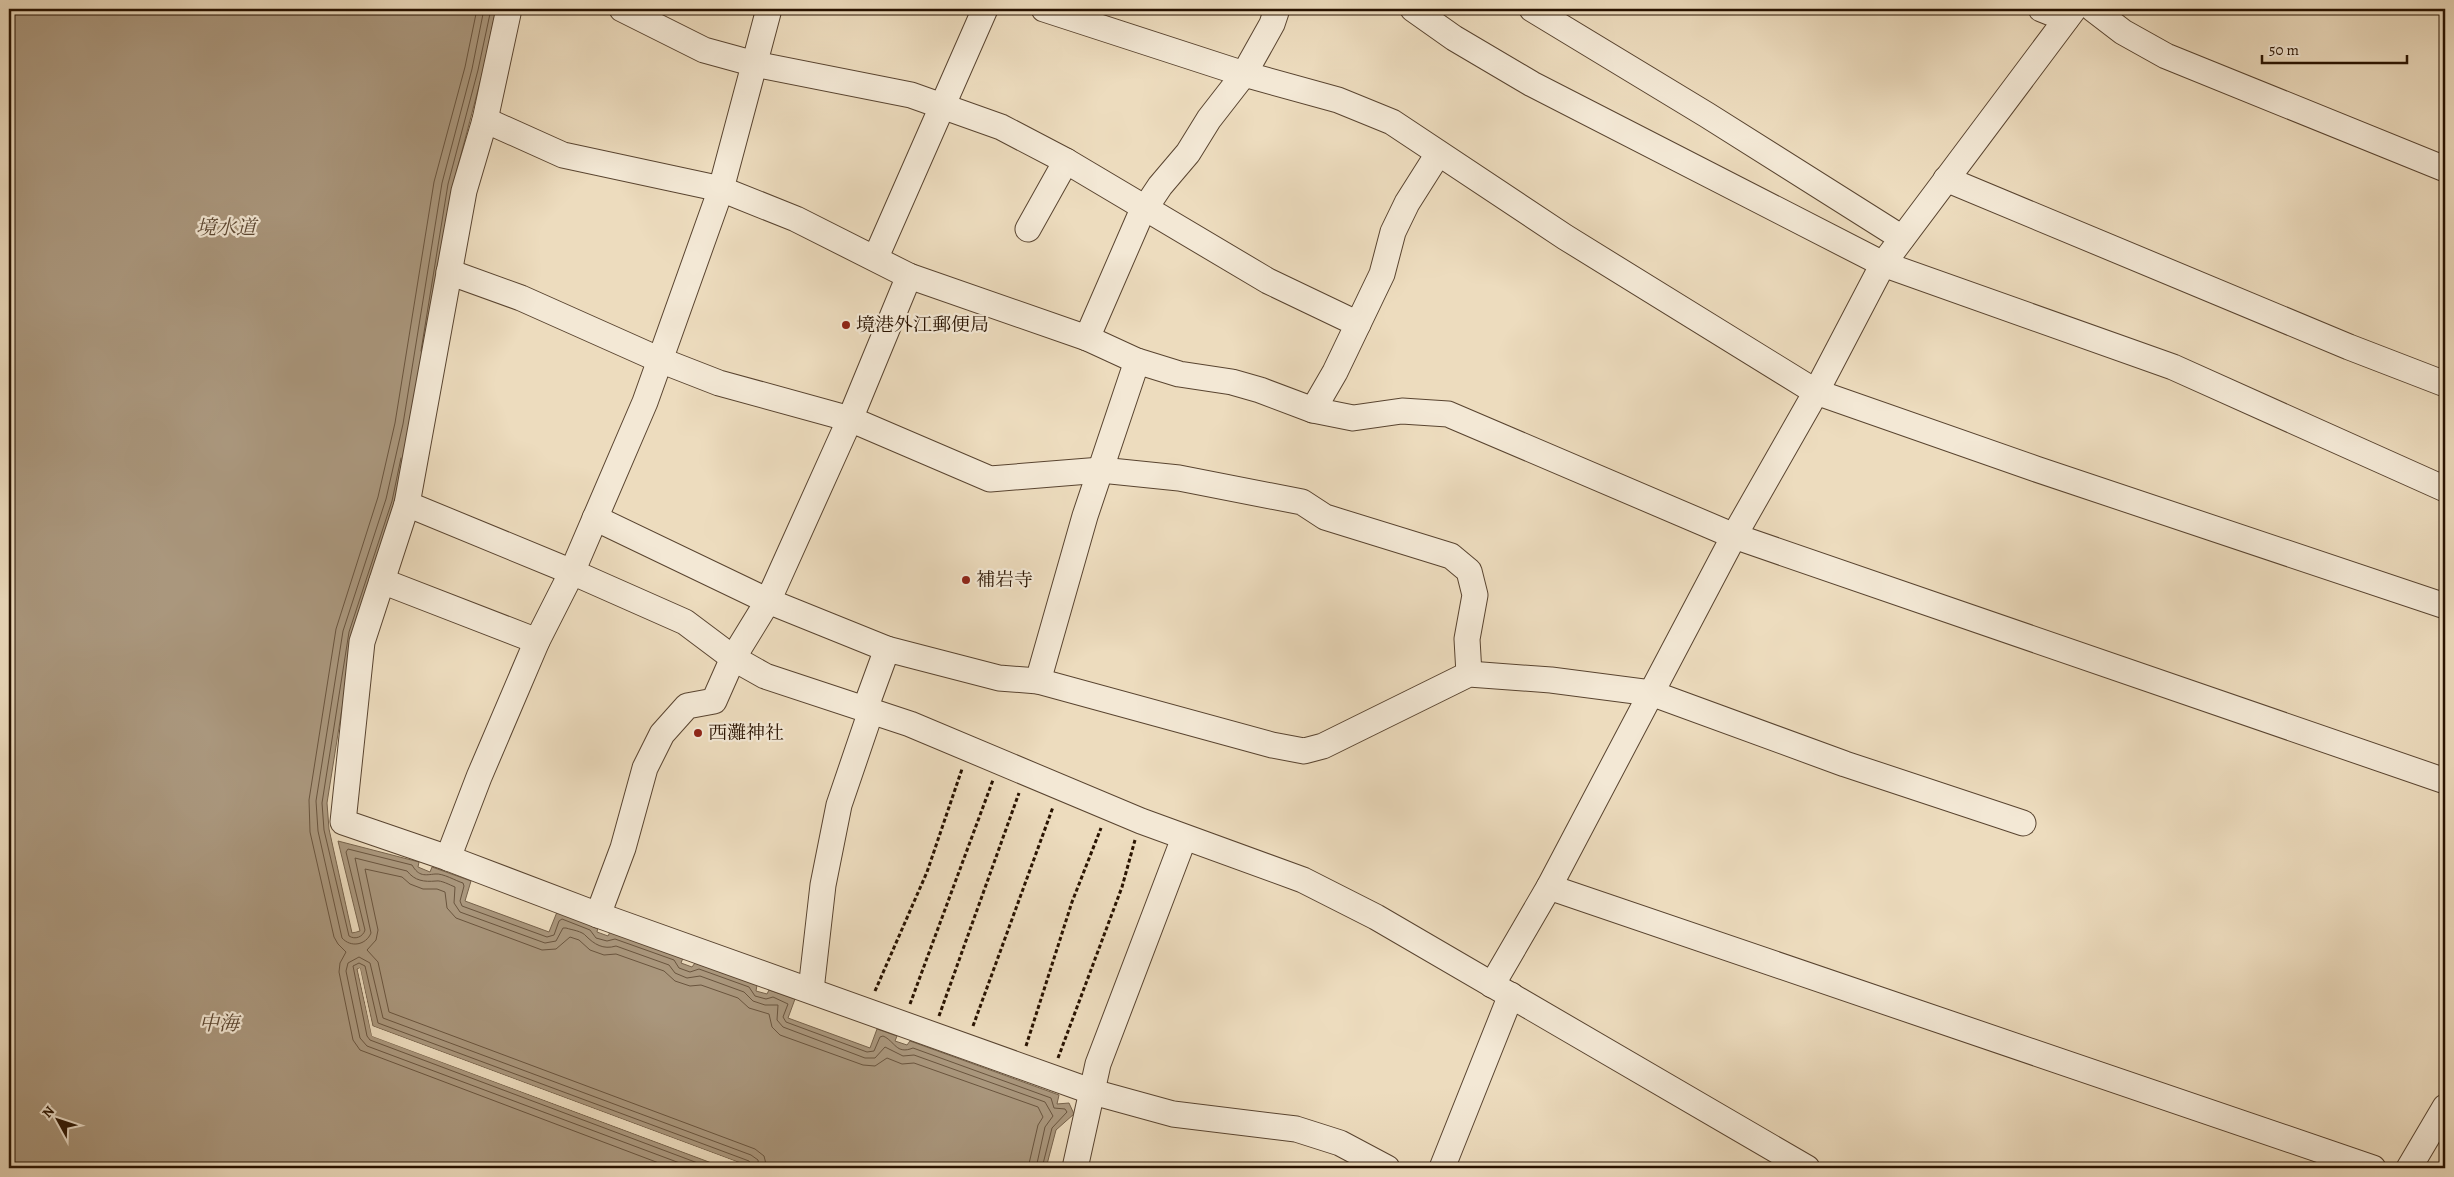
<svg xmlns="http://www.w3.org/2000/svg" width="2454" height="1177" viewBox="0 0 2454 1177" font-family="Alegreya,'Noto Serif JP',serif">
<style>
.water{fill:#aa977d;stroke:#76624b}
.pier{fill:#eddcbe}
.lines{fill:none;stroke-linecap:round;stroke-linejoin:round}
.shore{stroke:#69543e;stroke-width:1}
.minor-casing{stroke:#594430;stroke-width:27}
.path{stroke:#281200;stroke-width:3;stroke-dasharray:4 2.5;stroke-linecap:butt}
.minor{stroke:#f3e8d5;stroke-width:25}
.poi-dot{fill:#8f2418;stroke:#f3e8d5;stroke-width:2}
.labels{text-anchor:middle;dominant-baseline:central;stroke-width:4.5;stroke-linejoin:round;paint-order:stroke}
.poi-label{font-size:19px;fill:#281200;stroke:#f3e8d5;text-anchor:start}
.water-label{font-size:20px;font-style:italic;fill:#5c4732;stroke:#f3e8d5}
</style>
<rect width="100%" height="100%" fill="#eddcbe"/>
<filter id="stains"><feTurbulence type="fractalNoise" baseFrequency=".004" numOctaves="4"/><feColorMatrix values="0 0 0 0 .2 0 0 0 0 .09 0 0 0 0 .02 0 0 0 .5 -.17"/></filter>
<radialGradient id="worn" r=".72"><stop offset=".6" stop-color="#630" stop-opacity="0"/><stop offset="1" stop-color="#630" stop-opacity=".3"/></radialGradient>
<path class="water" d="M9,9h487l-13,62 -30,114 -57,317 -42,131 -27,170 2,26 23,104 8,-2 -22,-90 81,21 -1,5 12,5 2,-5 39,14 -6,20 84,31 8,-20 41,15 -1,5 11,4 2,-4 73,26 -2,5 11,4 3,-4 62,22 -1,6 11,3 2,-4 26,9 -7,19 82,30 7,-19 20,7 -2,5 12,4 3,-4 149,54 -2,9 12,-1 5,11 -18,16 -10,38h-292l-381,-142 -13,-58 -3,1 15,67 353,132h-716z"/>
<g class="pier">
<path d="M330,829l2,1 22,100 3,-1 -21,-90 22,92 -5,1z"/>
<path d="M360,968l12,58 381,142h-6l-374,-139 1,5 354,134 -356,-132 -14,-67z"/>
</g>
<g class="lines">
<g class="shore">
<path d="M477,9l-12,58 -31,115 -39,241 -17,74 -42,132 -27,171 1,32 24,105 4,7 8,8 -6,11 -1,9 14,68 7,10 312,118"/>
<path d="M484,9l-12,60 -30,114 -39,241 -17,75 -43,132 -27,170 2,30 24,107c9,10 24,7 29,-5l-16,-75 52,13c8,10 17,11 29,10 5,-1 14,4 19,6l-1,16 6,9 85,31 11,-2 7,-13h3c6,2 16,3 20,8 8,8 17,14 30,10l53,19 6,8 12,5 13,-2 44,16 9,9 12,4h13l-1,15 6,7 82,31h10l10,-11 18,9 11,-1 131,47 8,14 -8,11 -9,41"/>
<path d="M421,351l27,-167 30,-114 13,-61"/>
<path d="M401,458l-9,43 -43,131 -27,171 2,27 25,106c6,4 14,1 16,-6l-19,-78 2,-3 64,16c7,12 13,10 23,9 8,-1 21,7 28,9l1,3 -4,15 2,5 85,31 7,-2 5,-14 3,-2 28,11 6,8 11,3 8,-2 59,21 5,8 11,4 9,-3 50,18 6,9 11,3 7,-2 15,7 -5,13 3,5 81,30 7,-1 6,-14 3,-1c12,5 13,19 30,12l138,50 3,10 11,1 2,3 -15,16 -10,40"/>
<path d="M693,1168l-326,-122 -7,-8 -14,-67 2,-8 11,-6 11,6 13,55 368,137 7,5 1,8"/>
<path d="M711,1168l-341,-128 -3,-4 -14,-70 6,-3 6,3 13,57 371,138 4,7"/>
<path d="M767,1168l-3,-12 -9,-7 -366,-137 -11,-50 -11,-12 9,-10 2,-10 -13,-61 37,8 8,7 13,5h14l8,3 2,16 9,10 86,32 14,-1 14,-12 9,3 11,10 14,5 12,-1 48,17 11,10 15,5 11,-1 37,13 11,10 20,6 3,13 8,8 83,30 12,1 12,-8 15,6 12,-1 124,44 5,10 -5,8 -10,43"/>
</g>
<defs>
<g id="minor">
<path d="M509,9l-24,111 -21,71 -57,313 -45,138 -19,180 105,36 150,57 495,177 80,22 123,15 44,14 47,25"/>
<path d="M622,9l82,41 51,14 156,31 90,32 65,34 -38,68"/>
<path d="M1044,9l200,65 94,26 54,22 173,115 251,155 220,77 409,137"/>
<path d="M1413,9l41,29 78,46 351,180 290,103 272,122"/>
<path d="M1532,9l175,106 195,123"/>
<path d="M2041,9l25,10"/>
<path d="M2093,9l30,23 43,24 279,113"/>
<path d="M485,120l78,35 158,34 75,30 113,57 178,62 50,23 42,13 53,8 28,8 53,20 40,8 49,-7 46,3 286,122 711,245"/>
<path d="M1066,161l202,120 90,43 -23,48 -22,38"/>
<path d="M1946,179l403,168 96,37"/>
<path d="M876,257l109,-248"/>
<path d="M449,272l72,26 139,62 59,23 131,36 140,60 111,-9 78,8 123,24 23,15 126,39 18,15 6,24 -8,44 2,35"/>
<path d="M1358,324l24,-50 11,-42 14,-29 31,-49"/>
<path d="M1087,338l53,-122 20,-30 28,-33 21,-34 35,-45 28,-50 5,-15"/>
<path d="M407,504l165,68 113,50 48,36 32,18 145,48 231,97 162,59 73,37 431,251"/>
<path d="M595,518l173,83 119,48"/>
<path d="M382,581l155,60"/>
<path d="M1038,681l234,64 32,6 19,-5 146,-72 82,6 100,13 194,71 178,59"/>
<path d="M865,709l22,-60 112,29 39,3 47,-165 52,-155"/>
<path d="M448,858l31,-81 58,-136 35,-69 73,-170 76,-213 48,-180"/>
<path d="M1549,887l824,281"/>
<path d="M598,915l25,-67 22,-80 17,-34 25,-28 27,-5 19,-43 35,-57 82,-182 59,-143"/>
<path d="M1492,985l57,-98 185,-351 82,-144 67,-128 191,-255"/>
<path d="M811,990l12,-105 16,-80 32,-94"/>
<path d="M1075,1168l23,-104 86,-226"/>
<path d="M1442,1168l69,-173"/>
<path d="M2409,1168l36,-61"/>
</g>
</defs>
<use href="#minor" class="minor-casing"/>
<g class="path">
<path d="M875,991l52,-119 35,-103"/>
<path d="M910,1004l83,-224"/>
<path d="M939,1016l80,-223"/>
<path d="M973,1026l80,-219"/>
<path d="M1026,1046l46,-144 29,-74"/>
<path d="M1058,1058l64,-171 13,-47"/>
</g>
<use href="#minor" class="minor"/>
</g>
<g class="poi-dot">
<circle cx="846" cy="325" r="5"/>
<circle cx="966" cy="580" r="5"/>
<circle cx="698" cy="733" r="5"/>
</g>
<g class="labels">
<g class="poi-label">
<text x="856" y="325">境港外江郵便局</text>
<text x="976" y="580">補岩寺</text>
<text x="708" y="733">西灘神社</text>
</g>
<g class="water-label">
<text x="226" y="227">境水道</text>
<text x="219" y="1023">中海</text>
</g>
</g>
<rect width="2454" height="1177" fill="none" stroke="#eddcbe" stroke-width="30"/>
<rect x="10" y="10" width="2434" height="1157" fill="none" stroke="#281200" stroke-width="2.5"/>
<rect x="15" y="15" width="2424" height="1147" fill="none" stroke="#281200"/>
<g transform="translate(58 1120) rotate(310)" stroke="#f3e8d5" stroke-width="4" paint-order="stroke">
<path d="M0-4L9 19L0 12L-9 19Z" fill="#281200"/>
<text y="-8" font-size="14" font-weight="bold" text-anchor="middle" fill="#281200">N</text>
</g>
<path d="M2262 55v8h145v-8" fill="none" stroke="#281200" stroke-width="2.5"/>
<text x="2269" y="55" font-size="15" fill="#281200" stroke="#f3e8d5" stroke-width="4" paint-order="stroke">50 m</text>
<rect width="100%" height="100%" filter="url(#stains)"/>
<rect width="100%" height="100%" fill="url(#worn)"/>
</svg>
